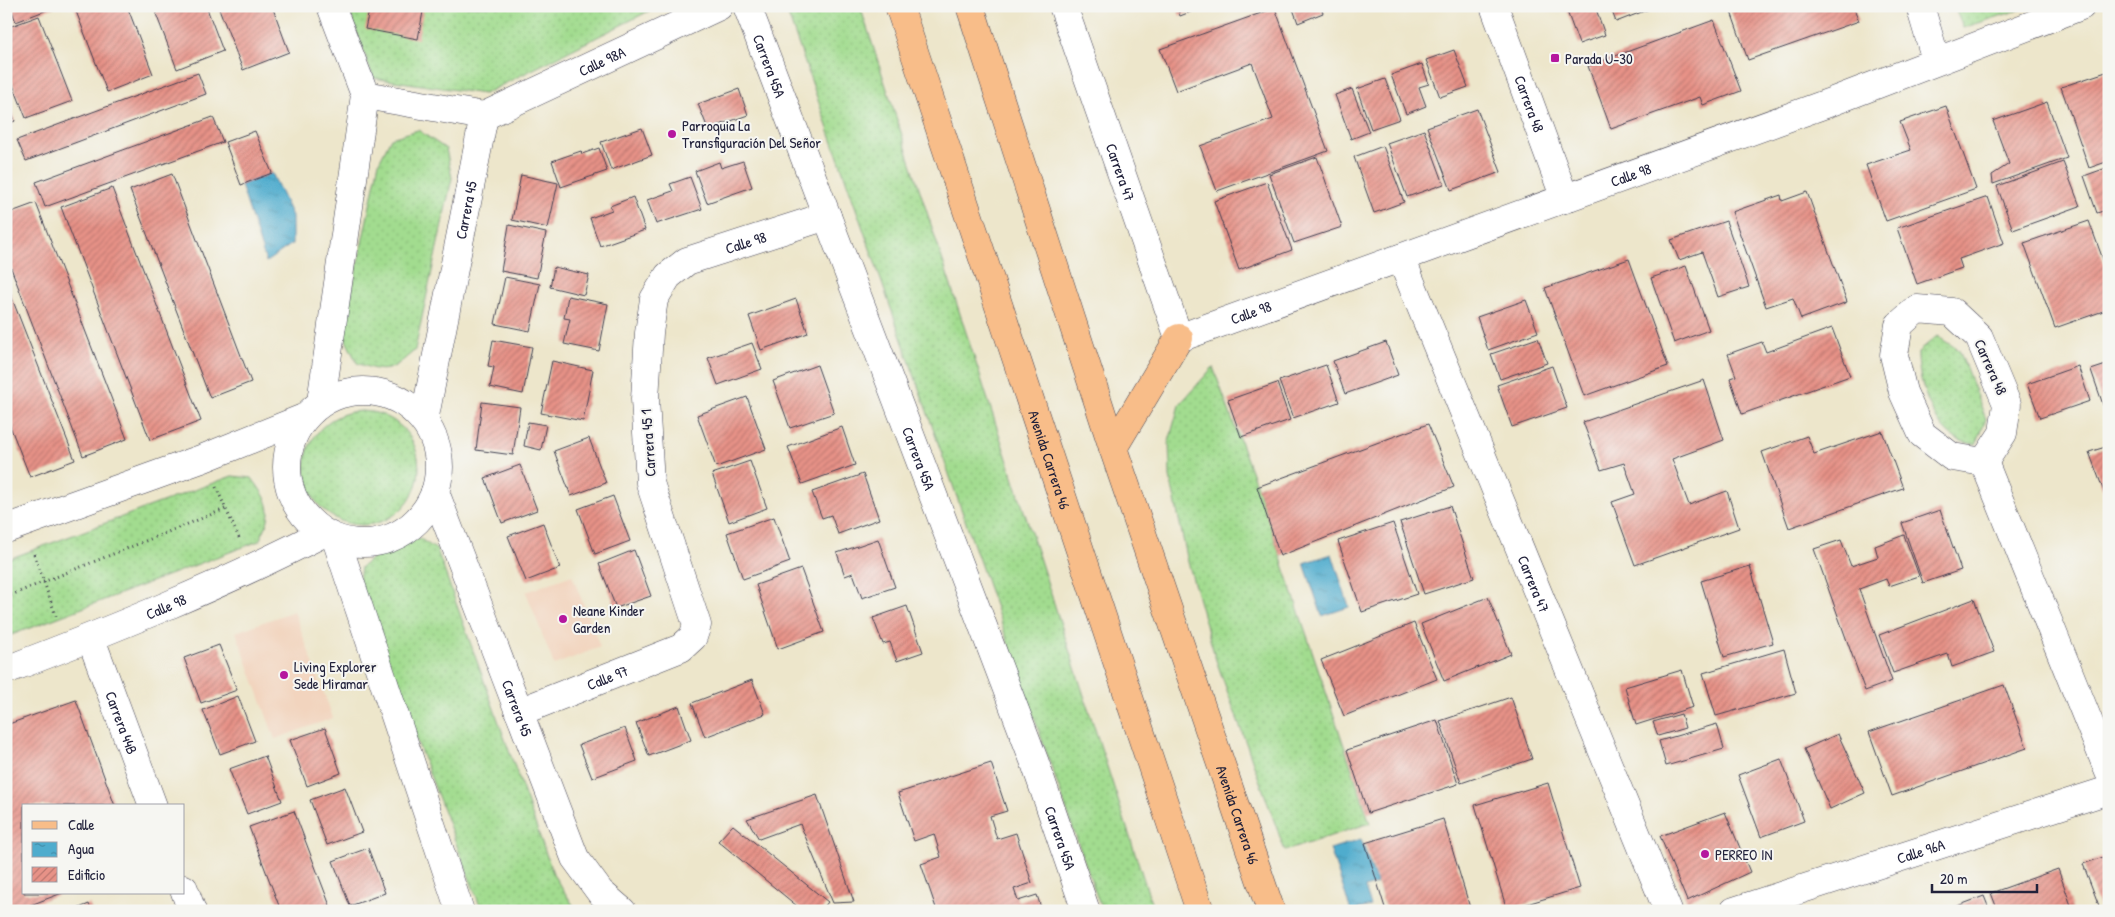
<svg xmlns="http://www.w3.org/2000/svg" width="2115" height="917" viewBox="0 0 2115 917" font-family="'Patrick Hand',sans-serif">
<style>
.built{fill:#f2d4be}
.grass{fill:url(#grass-dots);stroke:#627f65}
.water{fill:url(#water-ripples);stroke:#386784}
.building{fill:url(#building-hatch)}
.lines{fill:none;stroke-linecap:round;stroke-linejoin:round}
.minor-casing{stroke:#403f51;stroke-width:29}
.tertiary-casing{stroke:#403f51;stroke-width:29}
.primary-casing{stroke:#403f51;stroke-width:29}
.path{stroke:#403f51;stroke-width:3;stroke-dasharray:1 4;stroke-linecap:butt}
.minor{stroke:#fff;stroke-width:28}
.tertiary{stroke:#fff;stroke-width:28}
.primary{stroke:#f8bd89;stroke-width:28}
.poi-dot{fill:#b5179e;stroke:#f6f6f2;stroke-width:2}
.labels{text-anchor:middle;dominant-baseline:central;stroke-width:4;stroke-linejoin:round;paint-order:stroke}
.poi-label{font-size:15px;fill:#22223b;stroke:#f6f6f2;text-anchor:start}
.street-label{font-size:15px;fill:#22223b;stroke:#f6f6f2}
</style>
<defs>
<pattern id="grass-dots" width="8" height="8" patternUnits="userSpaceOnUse" patternTransform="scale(1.25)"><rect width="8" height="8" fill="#a2dc8f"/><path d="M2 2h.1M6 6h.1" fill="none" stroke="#8bbc7c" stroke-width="1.8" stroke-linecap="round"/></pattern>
<pattern id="water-ripples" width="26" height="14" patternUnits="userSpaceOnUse" patternTransform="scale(1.25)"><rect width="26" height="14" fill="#4faccd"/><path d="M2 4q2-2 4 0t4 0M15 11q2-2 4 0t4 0" fill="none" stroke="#418ca8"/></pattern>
<pattern id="building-hatch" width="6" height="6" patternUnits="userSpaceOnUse" patternTransform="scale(1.25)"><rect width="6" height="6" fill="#e79287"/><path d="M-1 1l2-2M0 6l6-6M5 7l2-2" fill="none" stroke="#bb7770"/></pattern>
</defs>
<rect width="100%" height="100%" fill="#f6f6f2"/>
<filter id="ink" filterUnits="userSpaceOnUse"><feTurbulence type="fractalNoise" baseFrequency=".02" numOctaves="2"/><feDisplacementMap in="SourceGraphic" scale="10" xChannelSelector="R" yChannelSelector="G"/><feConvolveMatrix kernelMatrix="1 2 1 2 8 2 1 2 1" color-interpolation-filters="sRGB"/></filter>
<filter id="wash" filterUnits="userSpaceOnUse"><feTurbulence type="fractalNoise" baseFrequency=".0096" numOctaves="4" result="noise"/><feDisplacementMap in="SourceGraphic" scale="20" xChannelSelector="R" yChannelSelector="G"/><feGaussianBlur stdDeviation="1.12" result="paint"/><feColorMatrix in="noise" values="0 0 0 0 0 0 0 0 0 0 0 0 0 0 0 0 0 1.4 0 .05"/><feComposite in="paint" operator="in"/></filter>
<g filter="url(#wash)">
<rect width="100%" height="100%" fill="#ede6cb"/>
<g class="built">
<path d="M572,575l28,72 -46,18 -28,-73z"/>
<path d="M294,611l39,107 -58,21 -39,-107z"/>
</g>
<g class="grass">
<path d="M348,6h311l-175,88 -111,-16z"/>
<path d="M785,6h75l294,905h-52z"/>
<path d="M1954,6h77l-68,22z"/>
<path d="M418,130l28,19 6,29 -37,172c-24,21 -28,25 -58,13l-14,-29 36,-172 12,-24z"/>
<path d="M1937,336l22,14 27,69 -10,26c-6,-2 -14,-3 -19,-6 -25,-12 -40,-61 -39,-87z"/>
<path d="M1213,367l44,120 113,336 -85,28 -69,-191 -28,-98 -18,-85 -1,-36 10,-36z"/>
<circle cx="362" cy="468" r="57"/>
<path d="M232,476l20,2c19,26 23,33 7,63l-253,96v-77z"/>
<path d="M419,538l18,12 117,326 23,35h-95l-124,-324 3,-20 27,-21z"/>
</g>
<g class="water">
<path d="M272,173l20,43v28l-26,18 -25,-77z"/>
<path d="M1332,554l17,53 -27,9 -18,-53z"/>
<path d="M1361,839l16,45 -12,4 6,18 -20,5 -21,-62z"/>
</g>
<g id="blocks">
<g class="building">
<path d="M10,6h47l-41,16z"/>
<path d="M74,6h53l26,68 -46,18z"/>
<path d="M153,6h53l17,45 -46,18z"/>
<path d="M218,6h54l17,46 -46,18z"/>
<path d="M370,6h54l-6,33 -53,-10z"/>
<path d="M1177,6h29l-26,10z"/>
<path d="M1292,6h28l3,7 -25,10z"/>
<path d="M1565,6h30l10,29 -26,9z"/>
<path d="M1610,6h47l-41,16z"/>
<path d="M1729,6h124l6,15 -111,39z"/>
<path d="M1275,8l53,143 -111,40 -17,-45 73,-27 -21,-56 -76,28 -16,-42z"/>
<path d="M39,16l33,85 -46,17 -20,-51v-39z"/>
<path d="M1714,20l27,71 -38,14 -3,-8 -89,32 -23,-63z"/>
<path d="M1454,50l14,37 -28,10 -14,-37z"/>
<path d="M1422,64l7,20 -10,3 7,19 -20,8 -15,-39z"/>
<path d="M2109,71v90l-20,7 -28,-81z"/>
<path d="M198,73l8,21 -180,67 -9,-21z"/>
<path d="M1385,79l15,40 -29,10 -14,-40z"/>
<path d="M739,89l9,26 -40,14 -10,-25z"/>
<path d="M1352,89l17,43 -18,7 -16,-44z"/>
<path d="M6,99l9,22 -9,4z"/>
<path d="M2047,102l20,56 -74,26 -1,-9 17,-11 -16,-43z"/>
<path d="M1946,106l30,83 -90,32 -20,-56 45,-15 -11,-28z"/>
<path d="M1477,109l24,63 -50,18 -24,-63z"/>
<path d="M213,117l10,25 -178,65 -9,-25z"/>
<path d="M642,128l10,27 -41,15 -10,-28z"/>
<path d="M1424,130l20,54 -37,13 -20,-54z"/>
<path d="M255,131l17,42 -31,12 -16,-43z"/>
<path d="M1383,146l21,56 -30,11 -20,-56z"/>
<path d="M599,148l8,23 -46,16 -9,-26 29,-10 1,3z"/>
<path d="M1317,157l25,70 -48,16 -25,-69z"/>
<path d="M743,161l9,26 -45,16 -12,-32 24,-9 2,6z"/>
<path d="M2063,162l17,44 -67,24 -16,-44z"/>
<path d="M2109,167v42l-12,4 -13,-37z"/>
<path d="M172,174l79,208 -41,16 -80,-208z"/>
<path d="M521,175l37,8 -10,45 -36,-8z"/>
<path d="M690,177l12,32 -46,15 -9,-24 26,-9 -3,-7z"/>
<path d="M1267,182l25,68 -53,20 -25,-69z"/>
<path d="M112,188l89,233 -51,19 -89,-233z"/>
<path d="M1807,192l40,110 -46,17 -8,-21 -27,9 -34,-95 49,-17 1,6z"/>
<path d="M633,197l12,33 -45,16 -10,-28 22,-8 -2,-4z"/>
<path d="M1988,197l16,46 -45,16 3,9 -45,16 -20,-56z"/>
<path d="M36,203l91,236 -44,17 -77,-201v-41z"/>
<path d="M1726,221l23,66 -31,10 -16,-45 -23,8 -8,-20z"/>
<path d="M2089,221l20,55v33l-54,19 -31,-85z"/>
<path d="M509,225l37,8 -9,45 -36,-7z"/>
<path d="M1629,259l39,107 -84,30 -39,-108z"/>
<path d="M1686,266l23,64 -35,13 -23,-65z"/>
<path d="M554,267l35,8 -5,20 -34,-8z"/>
<path d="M505,277l35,7 -10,47 -35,-7z"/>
<path d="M6,283l69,177 -45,17 -24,-61z"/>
<path d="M568,296l40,8 -9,47 -35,-7 6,-25 -6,-1z"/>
<path d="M796,299l12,34 -47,17 -12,-34z"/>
<path d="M1526,300l12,32 -50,18 -11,-33z"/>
<path d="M1832,328l18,48 -108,38 -12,-36 6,-2 -8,-22 34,-12 4,10z"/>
<path d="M1538,338l9,25 -47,16 -9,-25z"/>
<path d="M493,340l39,7 -9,47 -33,-7 4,-20 -6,-1z"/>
<path d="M1386,342l12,33 -53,19 -12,-33z"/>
<path d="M752,343l10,26 -44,16 -10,-27z"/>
<path d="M552,361l41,9 -10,51 -42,-8z"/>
<path d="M2109,364v55h-1l-17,-49z"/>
<path d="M817,365l17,48 -44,15 -17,-47z"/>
<path d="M1326,365l13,37 -46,16 -14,-37z"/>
<path d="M1552,366l15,42 -55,19 -15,-42z"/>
<path d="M2078,366l12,35 -50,17 -13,-34z"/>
<path d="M1704,380l20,60 -52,19 17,46 38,-14 12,37 -104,37 -23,-63 23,-8 -11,-31 -23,7 -18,-48z"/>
<path d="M1277,383l13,37 -49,17 -13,-37z"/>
<path d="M747,397l19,52 -50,18 -19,-52z"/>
<path d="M482,402l38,5 -7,48 -37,-5z"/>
<path d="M528,422l18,3 -5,25 -17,-4z"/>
<path d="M1428,424l26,63 -174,69 -23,-69z"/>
<path d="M842,427l13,38 -53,19 -14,-37z"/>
<path d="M1882,431l21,57 -114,40 -27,-76 45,-16 7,18z"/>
<path d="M589,438l17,45 -35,13 -17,-45z"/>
<path d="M2109,446v59l-20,-53z"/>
<path d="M750,461l17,47 -38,14 -17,-48z"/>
<path d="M520,465l17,45 -35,13 -17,-45z"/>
<path d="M863,474l16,45 -41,15 -7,-19 -9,3 -10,-26z"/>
<path d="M613,496l17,45 -35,13 -17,-45z"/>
<path d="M1450,506l24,72 -50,16 -24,-72z"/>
<path d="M1940,510l21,60 -38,13 -21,-60z"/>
<path d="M774,517l16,45 -47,17 -16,-46z"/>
<path d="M543,523l17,45 -34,13 -18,-45z"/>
<path d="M1393,523l24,71 -55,18 -24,-71z"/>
<path d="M1904,535l15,41 -30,10 -3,-7 -27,10 33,92 -27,10 -51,-142 27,-9 10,26 27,-9 -3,-11z"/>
<path d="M878,539l17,48 -33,11 -9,-25 -8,3 -8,-23z"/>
<path d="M634,550l17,46 -35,12 -17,-44z"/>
<path d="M1750,566l23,77 -49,14 -23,-76z"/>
<path d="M801,569l23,63 -46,17 -22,-64z"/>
<path d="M1488,597l23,57 -67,27 -23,-57z"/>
<path d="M1974,599l20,53 -42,15 -4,-13 -55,19 -14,-38z"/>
<path d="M907,606l16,46 -26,9 -7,-19 -7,2 -10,-26z"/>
<path d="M1414,623l23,56 -93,37 -23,-56z"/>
<path d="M219,645l18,45 -36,13 -17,-45z"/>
<path d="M1784,649l12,44 -80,23 -13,-43z"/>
<path d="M1682,670l11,37 -57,18 -11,-38z"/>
<path d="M752,680l13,34 -60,23 -13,-34z"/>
<path d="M2004,685l23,63 -135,48 -23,-64z"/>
<path d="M238,696l17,45 -35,13 -17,-44z"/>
<path d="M1511,697l21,62 -71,24 -21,-62z"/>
<path d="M76,700l39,106h-91v87h38l-47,18h-9v-186z"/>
<path d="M679,706l12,34 -42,16 -13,-33z"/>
<path d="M1681,714l4,14 -27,8 -5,-14z"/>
<path d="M1437,720l21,64 -90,29 -21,-63z"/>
<path d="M1717,724l7,25 -58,17 -7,-25z"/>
<path d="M325,728l16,45 -34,13 -17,-46z"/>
<path d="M625,728l12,33 -45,17 -13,-33z"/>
<path d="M1838,734l27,59 -35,16 -26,-60z"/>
<path d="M265,756l17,45 -35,13 -18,-45z"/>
<path d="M1781,759l23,62 -43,16 -23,-62z"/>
<path d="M991,763l16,48 -17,5 7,23 19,-6 16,50 -18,6 4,12 19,-6 5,16h-83l-1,-4 -21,4 -16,-47 20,-7 -7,-23 -20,7 -16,-48z"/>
<path d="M1548,783l32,105 -73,22 -32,-105z"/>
<path d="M345,787l17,45 -35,13 -17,-45z"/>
<path d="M817,795l37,107 -21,1 -33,-79 -41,15 -12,-20z"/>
<path d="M294,811l38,100h-51l-32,-84z"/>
<path d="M1725,812l25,60 -63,29 -27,-65z"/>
<path d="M1443,819l28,92h-85l-21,-68z"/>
<path d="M733,825l95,77 -7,9h-18l-85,-70z"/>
<path d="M368,848l17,45 -35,13 -17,-45z"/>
<path d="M2109,855v56h-8l-18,-47z"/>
<path d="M2058,869l15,42h-75l-7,-18z"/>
<path d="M1984,896l6,15h-46z"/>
<path d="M89,904l3,7h-20z"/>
</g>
</g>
</g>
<g filter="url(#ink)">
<use href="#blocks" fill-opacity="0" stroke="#403f51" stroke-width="1"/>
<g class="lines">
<defs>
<g id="minor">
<path id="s1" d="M747,6l288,757 51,148"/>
<path id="s2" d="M1494,6l71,193"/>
<path d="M365,95l119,21"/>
<path id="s3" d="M484,116l235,-110"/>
<path id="s4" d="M1401,258l267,653"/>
<path d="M1917,309l35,3 27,25 28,67 -4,29 -19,29 -32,-5 -30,-23 -19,-42 -9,-37 5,-30z"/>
<circle cx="363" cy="467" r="76"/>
<path d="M321,402l44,-307 -34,-89"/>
<path id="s5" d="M424,421l60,-305"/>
<path d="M1984,462l125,310"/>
<path id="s6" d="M435,492l140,366 25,34 22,19"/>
<path d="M6,529l198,-71 97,-39"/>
<path d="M336,539l124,372"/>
<path id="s7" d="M91,639l62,167"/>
<path id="s8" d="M6,670c108,-41 214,-84 317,-137"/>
<path id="s9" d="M519,712l162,-64 12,-11 4,-12 -47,-142 -5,-84 4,-66 5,-34 14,-23 19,-15 140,-45"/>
<path d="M184,889l8,22"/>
<path id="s10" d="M1734,911l375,-121"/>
</g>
<g id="tertiary">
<path id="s11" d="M1063,6l116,332 652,-236 250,-96"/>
<path d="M1920,6l16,54"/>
</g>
<g id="primary">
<path id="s12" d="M899,6l301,905"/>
<path id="s13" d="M970,6l143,442 158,463"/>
<path d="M1113,448l66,-110"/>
</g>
</defs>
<use href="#minor" class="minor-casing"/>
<use href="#tertiary" class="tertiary-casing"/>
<use href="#primary" class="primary-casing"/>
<g class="path">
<path d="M216,487l23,51"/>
<path d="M34,554l22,62"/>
<path d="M6,597l219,-88"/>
</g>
<use href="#minor" class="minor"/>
<use href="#tertiary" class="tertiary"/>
<use href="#primary" class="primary"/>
</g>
</g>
<g class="poi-dot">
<rect x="1550" y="53" width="10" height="10" rx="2.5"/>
<circle cx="672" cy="134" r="5"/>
<circle cx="563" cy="619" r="5"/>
<circle cx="284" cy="675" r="5"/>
<circle cx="1705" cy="854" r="5"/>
</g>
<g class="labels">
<g class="poi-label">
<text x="1565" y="58">Parada U-30</text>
<text x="682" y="125">Parroquia La<tspan x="682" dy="17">Transfiguración Del Señor</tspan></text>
<text x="573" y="610">Neane Kinder<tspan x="573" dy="17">Garden</tspan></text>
<text x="294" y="666">Living Explorer<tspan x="294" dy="17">Sede Miramar</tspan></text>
<text x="1715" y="854">PERREO IN</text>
</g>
<g class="street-label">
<text stroke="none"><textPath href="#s3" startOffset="130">Calle 98A</textPath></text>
<text stroke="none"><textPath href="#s1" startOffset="64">Carrera 45A</textPath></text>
<text stroke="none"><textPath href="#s2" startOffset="104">Carrera 48</textPath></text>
<text stroke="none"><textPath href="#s11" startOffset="176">Carrera 47</textPath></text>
<text stroke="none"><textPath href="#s11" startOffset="832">Calle 98</textPath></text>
<text stroke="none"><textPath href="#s5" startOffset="215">Carrera 45</textPath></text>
<text stroke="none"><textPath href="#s9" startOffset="650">Calle 98</textPath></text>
<text stroke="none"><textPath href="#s11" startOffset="428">Calle 98</textPath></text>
<text transform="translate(1991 367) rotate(66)">Carrera 48</text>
<text transform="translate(648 443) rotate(-94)">Carrera 45 1</text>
<text stroke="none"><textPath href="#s1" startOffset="484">Carrera 45A</textPath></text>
<text stroke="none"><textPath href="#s12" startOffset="478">Avenida Carrera 46</textPath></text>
<text stroke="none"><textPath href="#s4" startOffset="352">Carrera 47</textPath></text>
<text stroke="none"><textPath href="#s8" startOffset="172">Calle 98</textPath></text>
<text stroke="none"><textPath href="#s9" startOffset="95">Calle 97</textPath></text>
<text stroke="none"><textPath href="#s6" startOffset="231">Carrera 45</textPath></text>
<text stroke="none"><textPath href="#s7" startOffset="89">Carrera 44B</textPath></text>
<text stroke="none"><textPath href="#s13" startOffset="852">Avenida Carrera 46</textPath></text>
<text stroke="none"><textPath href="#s1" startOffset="889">Carrera 45A</textPath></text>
<text stroke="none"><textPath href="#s10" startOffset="196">Calle 96A</textPath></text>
</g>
</g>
<rect width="2115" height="917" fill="none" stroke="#f6f6f2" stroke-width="25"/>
<rect x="22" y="804" width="162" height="90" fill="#f6f6f2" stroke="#a1a1a9"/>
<rect x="32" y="821" width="25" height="8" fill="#f8bd89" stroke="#a1a1a9"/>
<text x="68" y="830" font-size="15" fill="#22223b">Calle</text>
<rect x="32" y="842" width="25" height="15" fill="url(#water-ripples)" stroke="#a1a1a9"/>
<text x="68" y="854" font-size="15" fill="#22223b">Agua</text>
<rect x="32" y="867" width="25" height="15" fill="url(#building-hatch)" stroke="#a1a1a9"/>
<text x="68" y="880" font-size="15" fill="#22223b">Edificio</text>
<path d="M1932 884v8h105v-8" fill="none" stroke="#22223b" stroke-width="2.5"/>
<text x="1940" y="884" font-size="15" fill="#22223b" stroke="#f6f6f2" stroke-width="4" paint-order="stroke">20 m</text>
</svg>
